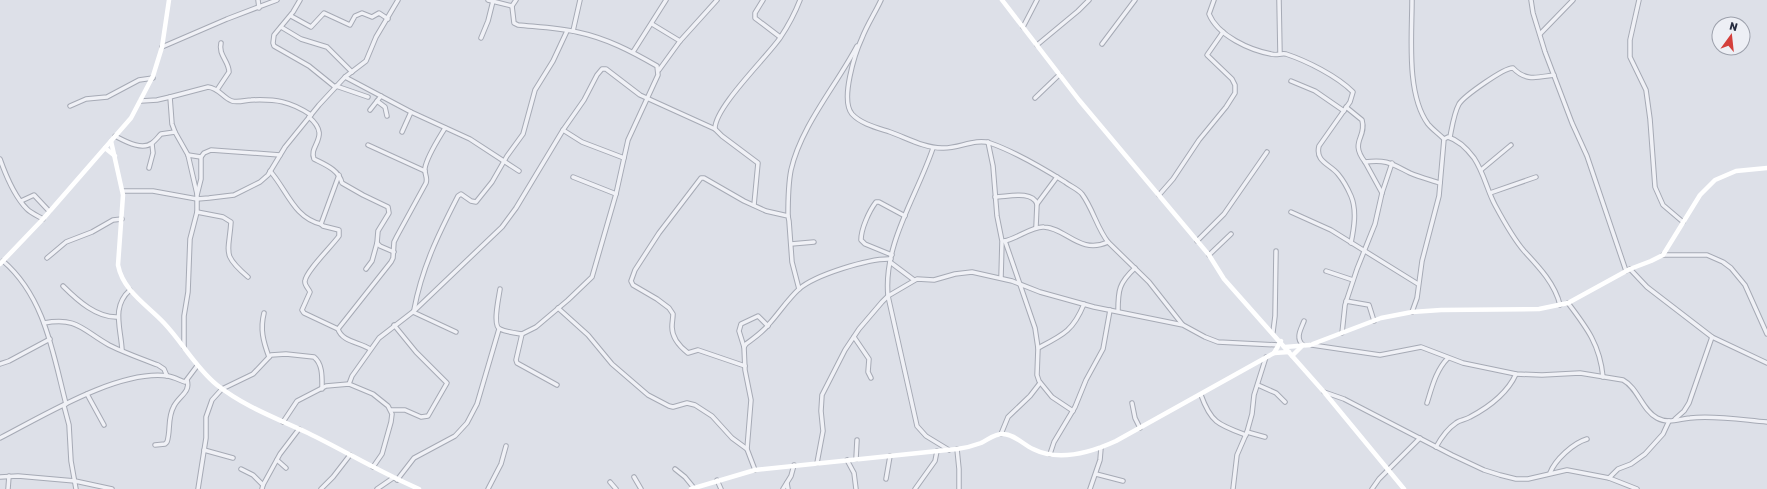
<svg xmlns="http://www.w3.org/2000/svg" width="1767" height="489" viewBox="0 0 1767 489" font-family="Rubik,sans-serif">
<style>
.lines{fill:none;stroke-linecap:round;stroke-linejoin:round}
.minor-casing{stroke:#a6aab5;stroke-width:5.5}
.minor{stroke:#f0f1f6;stroke-width:3.5}
.secondary{stroke:#fff;stroke-width:4.5}
</style>
<rect width="100%" height="100%" fill="#dde0e8"/>
<g class="lines">
<defs>
<g id="minor">
<path d="M258,0l1,8"/>
<path d="M300,0l-7,12 -19,23 -1,8 1,3 35,20 26,21"/>
<path d="M488,0l24,6"/>
<path d="M763,0l-8,13v5l25,19"/>
<path d="M881,0c-6,13 -14,25 -19,38 -7,15 -22,62 -10,76 9,10 26,14 38,18 17,6 34,16 52,16 16,1 33,-10 48,-5 26,9 51,24 75,39 5,4 13,7 17,12 11,15 15,34 26,48l41,40 33,42"/>
<path d="M1214,0l-5,14c9,22 41,36 62,40 6,2 9,-1 15,0 21,7 51,22 67,38l-3,10 -31,44c-4,16 11,18 19,28 5,6 10,15 13,22 6,14 3,32 0,47"/>
<path d="M1279,0l1,53"/>
<path d="M1412,0c0,36 -6,94 16,124 4,5 11,10 16,15"/>
<path d="M1531,0l2,13 12,39 27,71 15,33 39,115"/>
<path d="M1639,0l-9,40v17l16,33 4,29 5,68 8,18 20,17"/>
<path d="M291,16l20,11 13,-14 26,12 5,-9 7,-3 10,4 7,-4 9,6"/>
<path d="M652,24l28,17"/>
<path d="M281,27l20,12 26,8 25,25"/>
<path d="M1023,27l14,-27"/>
<path d="M573,31l7,-31"/>
<path d="M1540,34l33,-34"/>
<path d="M481,38l7,-17 5,-20"/>
<path d="M1102,44l33,-44"/>
<path d="M1037,45l41,-34 11,-11"/>
<path d="M162,47l65,-28 50,-19"/>
<path d="M633,52l33,-52"/>
<path d="M659,70l21,-29 37,-41"/>
<path d="M345,77l66,35 59,27 49,32"/>
<path d="M1291,81l24,10 29,20"/>
<path d="M336,86l32,11"/>
<path d="M217,90l12,-18c0,-11 -11,-17 -8,-29"/>
<path d="M170,97l38,-10c11,1 15,11 24,14 6,2 14,-1 19,-1 25,-1 39,1 60,15"/>
<path d="M1035,98l24,-23"/>
<path d="M141,101l16,-1 13,-3 2,27 3,8 13,23 9,39"/>
<path d="M377,101l8,6 2,9"/>
<path d="M70,106l16,-7 21,-2 32,-17 14,-2"/>
<path d="M1346,107l16,13c5,18 -13,21 3,42 22,-3 27,2 45,11 9,4 21,7 30,10"/>
<path d="M370,110l11,-14"/>
<path d="M309,117c23,20 -1,28 5,42 12,6 25,11 28,24l21,12 25,12 1,6 -11,18 -1,12 3,3 14,6"/>
<path d="M563,130l19,12 42,16"/>
<path d="M402,132l9,-20"/>
<path d="M115,136c10,5 27,15 37,7 3,-2 6,-6 9,-9l14,-2"/>
<path d="M1450,137c2,-10 4,-24 9,-33 5,-8 46,-37 54,-36 13,14 25,9 41,7"/>
<path d="M988,142l5,24 4,50 5,25 -1,37"/>
<path d="M368,145l57,26"/>
<path d="M933,148c-16,48 -50,96 -45,148l29,130 9,10 23,14"/>
<path d="M188,155l13,2"/>
<path d="M0,159c6,17 14,37 27,50 4,4 11,7 16,10"/>
<path d="M1365,162l17,31"/>
<path d="M149,168l4,-15 -1,-9"/>
<path d="M1481,170l30,-25"/>
<path d="M270,171c17,19 24,47 51,53"/>
<path d="M573,177l43,17"/>
<path d="M123,191h30l44,8 12,-1 25,-3 26,-13 8,-7 17,-28 34,-42 26,-28 21,-16 10,-24 22,-37"/>
<path d="M1490,193l46,-16"/>
<path d="M1159,195l14,-16 26,-39 27,-33 9,-14v-8l-3,-6 -25,-24 16,-23"/>
<path d="M995,197c12,0 37,-7 42,7l-1,23"/>
<path d="M21,201l13,-6 15,16"/>
<path d="M1037,204l20,-27"/>
<path d="M754,205l4,-42 -36,-27 -7,-7c-1,-21 52,-72 65,-91 8,-12 15,-25 20,-38"/>
<path d="M197,212l26,5 8,5c-2,31 -10,32 17,55"/>
<path d="M1291,212l40,18 87,54"/>
<path d="M788,216c0,-15 0,-31 3,-46 10,-44 45,-84 66,-124"/>
<path d="M1004,241c13,-2 28,-15 40,-14 22,1 36,28 64,15"/>
<path d="M1005,241l30,87 3,20 -1,27 2,6 13,16 21,14"/>
<path d="M1197,241l27,-27 43,-62"/>
<path d="M791,244l23,-2"/>
<path d="M892,255l-27,-11 -4,-4c0,-11 8,-29 15,-38h3l26,14"/>
<path d="M1209,255l22,-21"/>
<path d="M1663,255h44l16,7 8,6 14,17 22,49"/>
<path d="M47,258l19,-16 26,-10 21,-12 9,-1"/>
<path d="M3,261c42,36 50,93 63,143"/>
<path d="M890,262l24,18"/>
<path d="M366,269l6,-8 5,-18"/>
<path d="M1630,269l17,18 65,50 55,26"/>
<path d="M1326,271l27,9"/>
<path d="M63,286c15,15 34,32 55,31"/>
<path d="M500,289c-1,8 -8,37 0,40 6,3 15,4 22,5l14,-7 32,-27 24,-23 24,-83 12,-54 30,-65 -1,-9c-26,-15 -51,-28 -80,-34 -19,-4 -39,-5 -59,-7l-4,-2 -2,-17 4,-6"/>
<path d="M1346,301l23,4 5,16"/>
<path d="M1568,303c19,25 32,42 35,74"/>
<path d="M558,308l30,27 24,29 36,31 21,11 4,1 14,-4 8,2 17,11 20,22 15,11"/>
<path d="M414,310c8,-43 25,-77 44,-114l3,-2 10,7 5,1 16,-20 15,-26 16,-22 12,-44 18,-29 14,-30"/>
<path d="M1118,311c0,-21 1,-28 17,-43"/>
<path d="M413,312l43,20"/>
<path d="M1412,312l5,-14 5,-37 17,-65 5,-57 4,-2c10,3 20,13 26,21 10,15 13,32 21,47 7,13 20,36 30,47 14,15 30,32 35,53"/>
<path d="M264,313c-4,16 -1,28 5,44"/>
<path d="M44,323c34,-6 38,7 65,22 16,8 33,14 49,20l6,4 3,7"/>
<path d="M338,329l-34,-16 -2,-3 8,-18c-1,-3 -6,-7 -5,-11 1,-10 27,-35 34,-45v-6l-16,-4 -2,-2 18,-49"/>
<path d="M1273,332l2,-16 1,-65"/>
<path d="M1342,333l3,-28 12,-36 18,-45 7,-31 10,-30"/>
<path d="M522,334l-6,26 1,3 40,22"/>
<path d="M854,337l15,22 -1,13 3,6"/>
<path d="M1303,345c-8,-7 -2,-16 1,-24"/>
<path d="M1312,345l68,10 41,-8 42,16 53,11 26,1 38,-2 43,7c15,8 19,30 34,38 11,6 22,1 33,0 24,-3 53,2 77,4"/>
<path d="M184,347v-31l4,-24 2,-53 7,-27v-17l4,-16v-22l3,-4 7,-3 69,5"/>
<path d="M744,347l-5,-16 2,-7 17,-8 10,10"/>
<path d="M1038,348c25,-13 35,-17 46,-44"/>
<path d="M370,349c-10,-7 -28,-7 -32,-20l53,-67 2,-4 1,-16 3,-6 29,-53c2,-6 -2,-9 -1,-15 2,-12 14,-30 20,-40"/>
<path d="M122,350c-1,-22 -11,-43 8,-60"/>
<path d="M0,364l9,-3 41,-22"/>
<path d="M745,366l-47,-16 -10,3c-9,-7 -16,-15 -16,-26 0,-5 1,-9 1,-13l-4,-6 -12,-9 -24,-14 -2,-4 4,-11 24,-37 42,-55h3l40,23 22,10 22,5 1,5 3,41 7,27"/>
<path d="M349,384l3,-8 27,-38 35,-27 88,-84 14,-19 47,-78 21,-30 13,-25 5,-6h4l34,26 75,34"/>
<path d="M1258,385l18,8 9,9"/>
<path d="M1324,392l20,7 108,56 32,15 16,5 16,4h12l39,-9 42,8 9,-9 13,-5 14,-10 18,-20 6,-13"/>
<path d="M87,394l17,31"/>
<path d="M1201,395c10,28 18,30 45,40"/>
<path d="M1132,403l3,15 5,10"/>
<path d="M1427,403c5,-16 9,-33 21,-45"/>
<path d="M64,406l5,19 2,36 5,28"/>
<path d="M391,410h14l16,7 7,-1 19,-33 -31,-31 -22,-27"/>
<path d="M1675,419l9,-8 5,-8 23,-66"/>
<path d="M283,422l14,-21 29,-15 23,-2 24,10 15,12 4,8 -1,8 -9,32 -9,13"/>
<path d="M1247,432l18,5"/>
<path d="M1001,434l7,-17 22,-21 10,-13"/>
<path d="M0,438c43,-22 119,-69 168,-62 6,1 11,4 17,6l12,-16"/>
<path d="M155,445l10,-1 2,-2c4,-12 0,-24 7,-36 5,-10 17,-14 13,-26"/>
<path d="M1436,447c5,-9 11,-18 20,-24 3,-3 9,-3 14,-6 19,-10 37,-23 46,-43"/>
<path d="M957,449l2,20v20"/>
<path d="M204,450l29,8"/>
<path d="M1050,454l4,-12 21,-35 11,-27 17,-31 7,-39"/>
<path d="M856,459l1,-19"/>
<path d="M277,460l9,8"/>
<path d="M847,460l7,13 2,16"/>
<path d="M817,463l6,-32 -2,-20 1,-16 23,-45 14,-21 23,-27 6,-6 29,-17 17,1 21,-6 17,-2 40,9 28,11 54,15 89,18 22,12 13,5 60,3"/>
<path d="M241,469l12,6 10,10 -1,4"/>
<path d="M675,469l10,8 9,11"/>
<path d="M755,470l-8,-21 4,-49 -6,-30 -1,-23 2,-3c8,-6 17,-12 23,-20 10,-11 19,-25 30,-35 16,-14 70,-31 92,-30"/>
<path d="M1550,473c5,-13 23,-30 37,-34"/>
<path d="M1096,474l27,7"/>
<path d="M0,477l18,-1 57,5 37,8"/>
<path d="M634,477l7,12"/>
<path d="M1609,478l28,11"/>
<path d="M886,479l4,-23"/>
<path d="M397,480l17,-22 41,-22 12,-13 10,-19 22,-75"/>
<path d="M717,480l4,9"/>
<path d="M610,482l6,7"/>
<path d="M787,483l1,6"/>
<path d="M263,485l17,-31 19,-25"/>
<path d="M8,489l1,-13"/>
<path d="M198,489l8,-51v-21l6,-17 10,-11 31,-15 18,-19 15,-1 28,3c9,7 8,21 8,32"/>
<path d="M321,489l12,-12 17,-22"/>
<path d="M377,489l16,-11"/>
<path d="M488,489l13,-25 5,-18"/>
<path d="M783,489l8,-13 3,-11"/>
<path d="M915,489l20,-28 2,-10"/>
<path d="M1090,489l10,-29 1,-12"/>
<path d="M1233,489l4,-34 10,-23 5,-18 2,-19 12,-38"/>
<path d="M1372,489l7,-10 41,-41"/>
</g>
</defs>
<use href="#minor" class="minor-casing"/>
<use href="#minor" class="minor"/>
<g class="secondary">
<path d="M1002,0l77,100 130,155 15,24 100,113 80,97"/>
<path d="M111,141l12,54 -5,70c5,26 29,40 46,58 19,20 31,44 53,62 28,22 59,33 91,48 37,18 73,40 111,56"/>
<path d="M105,148l10,8"/>
<path d="M0,264l43,-45 88,-101 22,-42 9,-29 7,-47"/>
<path d="M1285,347l25,-2 71,-27 31,-6 29,-2 98,-1 29,-6 62,-34 21,-8 12,-6 37,-60 15,-15 21,-9 31,-3"/>
<path d="M1274,353l7,-12"/>
<path d="M1292,356l11,-11"/>
<path d="M691,489l64,-19 202,-21c8,-1 16,-3 24,-6 8,-4 13,-9 22,-9 11,0 21,11 30,15 26,13 59,3 83,-8l158,-88 15,-1"/>
</g>
</g>
<g transform="translate(1731 36) rotate(15)"><circle r="19" fill="#edeff5" stroke="#9da1ac"/>
<path d="M0-3L7 15L0 10L-7 15Z" fill="#d43f3b"/>
<text y="-6" font-size="11" font-weight="bold" text-anchor="middle" fill="#262b3f">N</text>
</g>
</svg>
